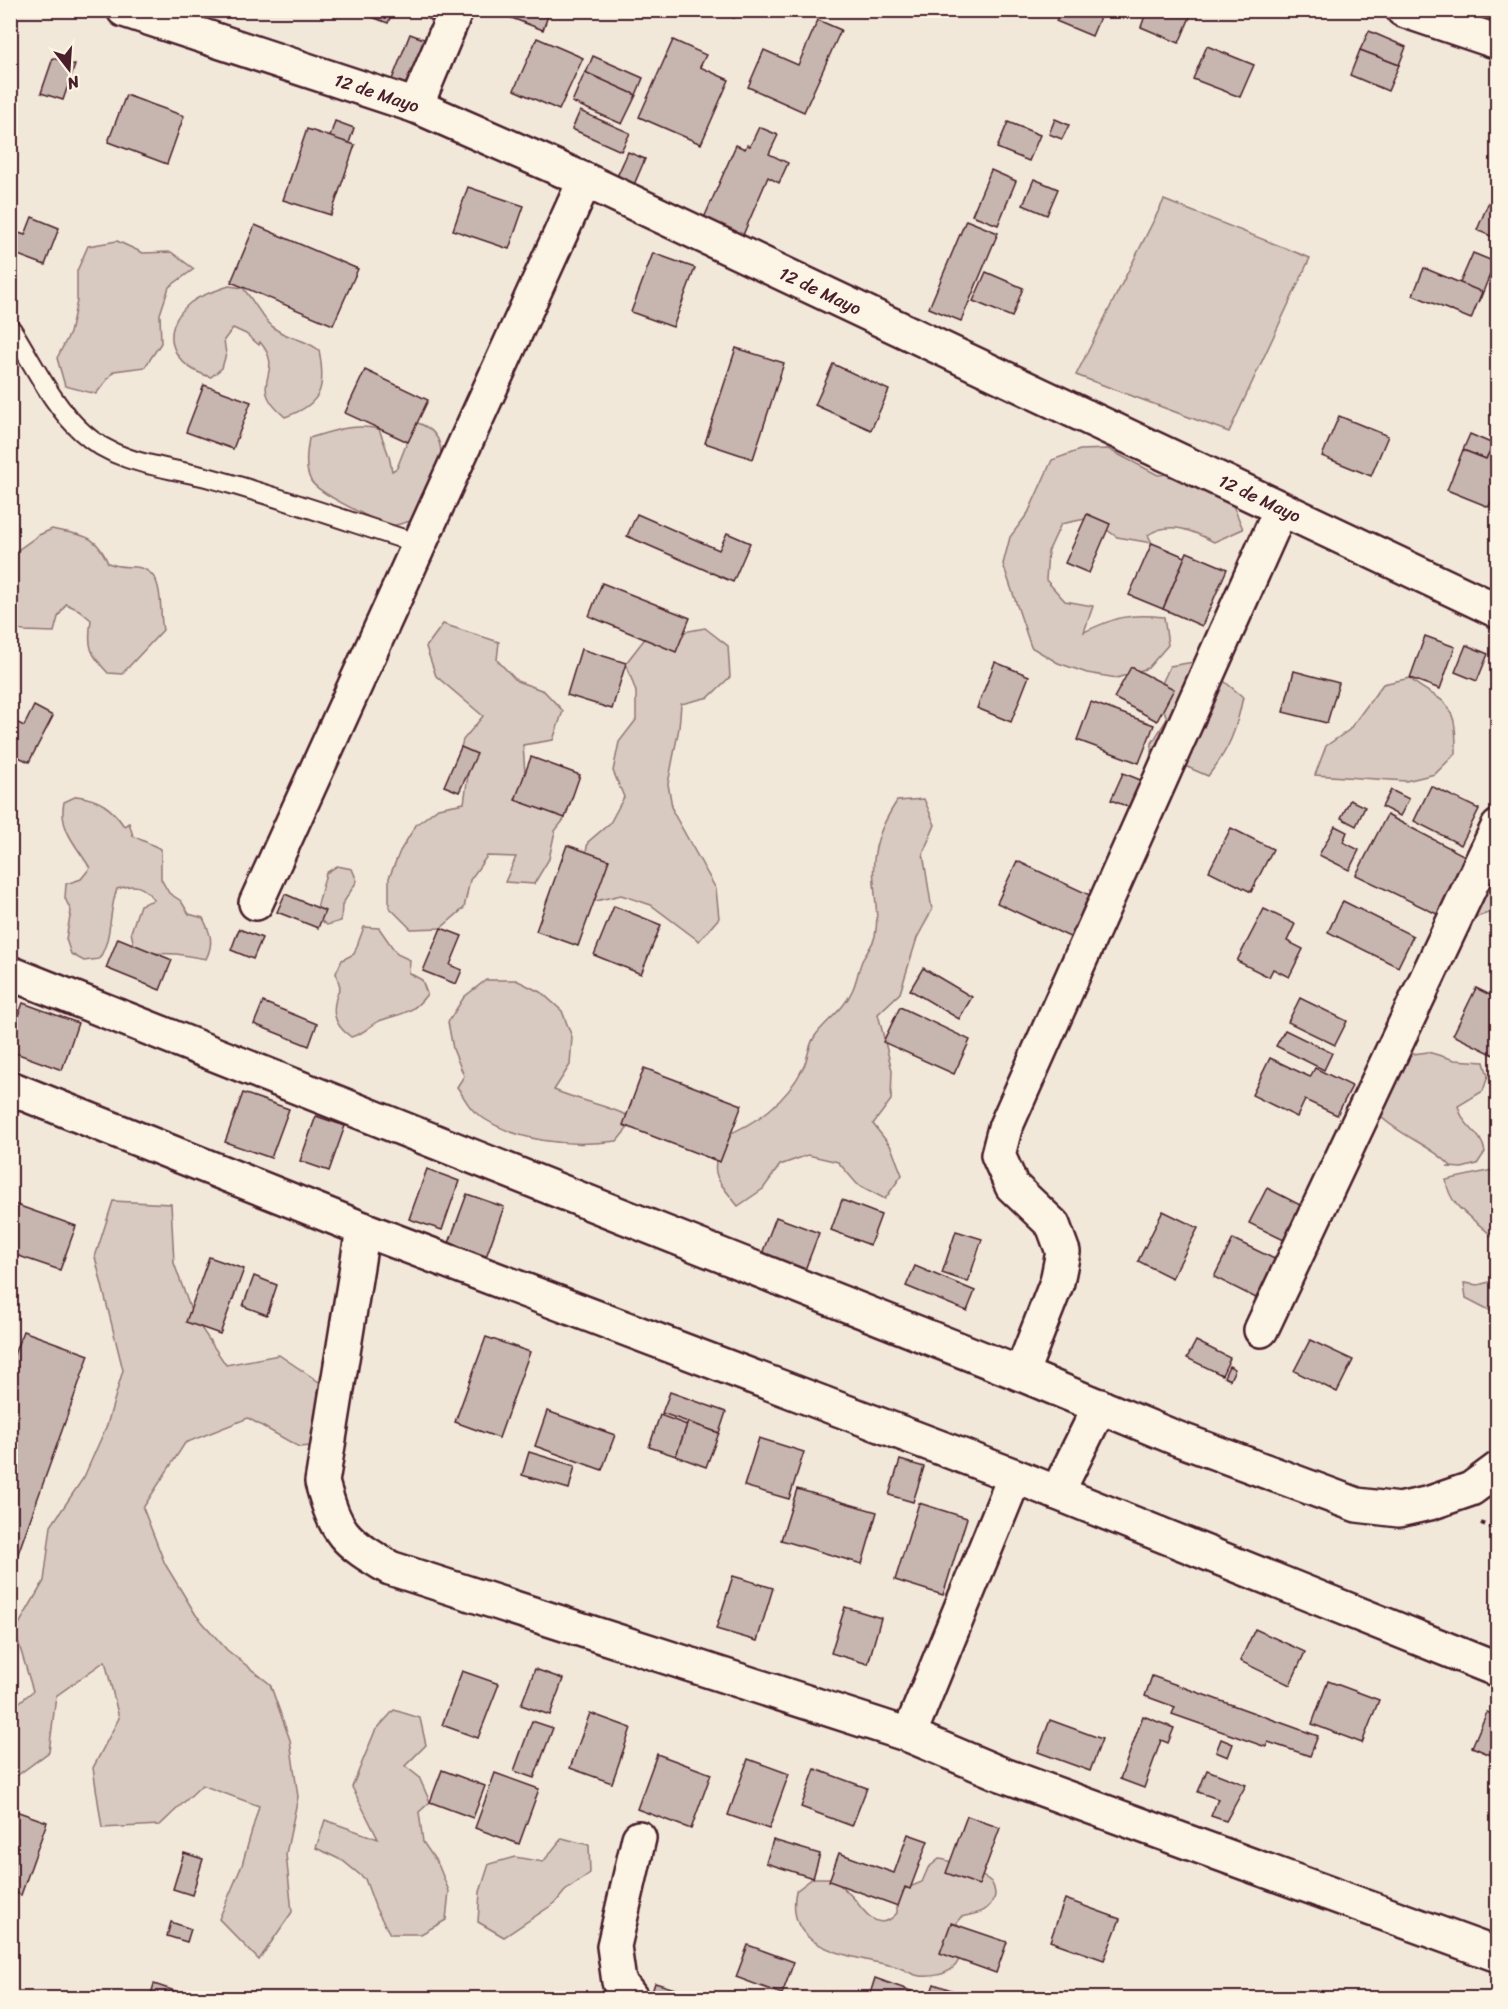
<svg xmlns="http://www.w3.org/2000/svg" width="1508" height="2009" viewBox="0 0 1508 2009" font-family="Sriracha,sans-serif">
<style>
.green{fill:#d8cac0;stroke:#917476;stroke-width:1.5}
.building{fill:#c7b6af;stroke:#4a1f2b;stroke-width:1.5}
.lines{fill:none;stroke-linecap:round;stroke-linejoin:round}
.service-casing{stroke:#4a1f2b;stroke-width:22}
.minor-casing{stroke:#4a1f2b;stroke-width:38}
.path{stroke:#4a1f2b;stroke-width:4;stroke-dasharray:4.5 4.5;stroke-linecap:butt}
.service{stroke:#fcf5e5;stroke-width:18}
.minor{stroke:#fcf5e5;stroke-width:33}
.labels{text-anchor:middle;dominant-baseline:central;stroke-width:5;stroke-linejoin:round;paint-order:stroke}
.street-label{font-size:18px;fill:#4a1f2b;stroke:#fcf5e5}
</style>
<rect width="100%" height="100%" fill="#f1e8da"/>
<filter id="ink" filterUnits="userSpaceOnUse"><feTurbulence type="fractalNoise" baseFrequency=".0167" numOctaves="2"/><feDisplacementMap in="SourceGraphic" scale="12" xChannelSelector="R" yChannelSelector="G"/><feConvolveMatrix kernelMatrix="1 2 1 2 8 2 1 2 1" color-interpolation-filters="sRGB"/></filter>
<g filter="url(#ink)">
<g class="green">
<path d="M1164,200l146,58 -81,174 -153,-57z"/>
<path d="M117,241l26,12 28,-1 23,17 -25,18 -9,27 1,29 -16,24 -31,4 -18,23 -31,-8 -8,-28 13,-25 7,-32v-30l11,-25z"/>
<path d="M229,286l14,2c11,13 22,36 37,44 13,7 26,8 39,18 7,37 4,54 -34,67 -42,-35 3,-42 -25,-75l-1,3 -13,-11 -13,-6 -9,12 2,14 -4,14 -11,9c-39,-10 -54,-46 -21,-74 11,-9 26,-12 39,-17z"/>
<path d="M415,422c49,15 16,67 3,97l-29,8c-17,-9 -69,-32 -78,-46 -7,-13 -4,-30 -2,-43 24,-7 46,-15 70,-9l10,27 3,15 5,-3z"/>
<path d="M1108,449l50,26 29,-3 45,31 11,26 -29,13c-21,-11 -44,-22 -66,-7l4,8 -35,-6 -27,-19 -29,6 -13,28 -2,28 19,21 28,5 -9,26c32,-15 45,-19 80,-15l4,28 -20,23 -31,10 -30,-5 -29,-10 -27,-16 -28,-83 7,-27 18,-24 24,-53 28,-10z"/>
<path d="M52,529c29,7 43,3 56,34 13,5 16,3 28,4 31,4 22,41 27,63l-41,44 -14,-1c-18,-19 -21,-26 -17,-53l-12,-10 -13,-6 -8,13 -4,15 -31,-1 -12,-4v-72l28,-20z"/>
<path d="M443,624l56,18 -2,18 20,21 27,10 19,20 -10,29 -30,5 2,29 40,44 -10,13 -6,28 -15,25 -29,-2 11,-25 -29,-1 -17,24 -6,28 -23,20 -30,1 -22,-22v-29l11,-27 16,-26 22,-17 26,-5 4,-28 -7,-28 2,-7 20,-24 -47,-40 -10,-29z"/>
<path d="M705,628l23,18 2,31 -21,20 -28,7 -2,24 -11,56 5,28 43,77 3,29 -20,23 -48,-36 -30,-10 -30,7 -9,-30 6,-30 22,-19 14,-26 -11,-26 6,-29 17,-22v-28l-10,-29 24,-31 28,1z"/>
<path d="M1200,661l43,36c-7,34 -13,51 -35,79l-30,-13 -28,-2 2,-18 15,-24 -9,-27 12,-26z"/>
<path d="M1410,678c8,9 17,12 27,19 20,11 19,36 19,56l-21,21 -29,7 -91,-6 11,-29 23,-16 34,-46z"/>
<path d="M77,796c22,3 34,11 47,30l5,-3 4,13 28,13v30l8,14 12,8 8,13 14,4c8,16 11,25 3,41l-29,-5 -30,-1 -13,-7 -3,-14 9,-27 14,-5c-11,-15 -19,-17 -37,-11 -9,24 -4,48 -18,70l-15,2 -13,-7 -5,-15 5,-28 -6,-13 1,-14 15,-5 9,-11c-13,-22 -32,-39 -26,-66z"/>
<path d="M924,799l11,26 -12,28 9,57 -15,28 -17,55 -22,21 14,56 -1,30 -18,24 18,23 11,28 -17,24 -28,-15 -19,-22 -30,-7 -28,10 -17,24 -25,17c-24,-31 -27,-28 -18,-68 37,-15 66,-35 84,-72 4,-9 5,-22 11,-30 11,-16 29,-26 37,-45 5,-10 6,-21 10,-30 4,-8 11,-16 13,-25 4,-19 0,-35 -1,-54 -3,-31 6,-55 23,-81z"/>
<path d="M1497,809v101l-32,11 16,-82 13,-28z"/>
<path d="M337,866l15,3 5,12 -15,24 -1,16 -14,4 -12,-9 11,-43z"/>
<path d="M364,927l15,1 18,26 13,6 -1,13 13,7 5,14c-15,21 -26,19 -48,27 -11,5 -11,11 -28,16 -20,-14 -20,-29 -11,-50l-4,-14 6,-13 12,-6z"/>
<path d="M486,980h30l26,13 20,18 10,26 -2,28 -16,25c29,12 54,15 81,29l-18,22c-46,6 -102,2 -141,-28 -8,-6 -13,-18 -19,-26l7,-11 -11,-27 -5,-27 16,-25z"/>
<path d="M1428,1052l27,8 29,2 4,14 -5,15 -25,15c6,24 23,24 27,46l-8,12 -15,4 -15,-1h5c-21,-22 -52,-31 -73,-52l24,-51 10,-10z"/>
<path d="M1497,1169h1l-1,73c-18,-23 -47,-30 -51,-62z"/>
<path d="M113,1201l58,3 3,59 19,53 33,49 53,-10 49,33 -17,58 -12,1 -51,-29 -63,25 -42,65 22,56 31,51 31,35 43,34 20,56 8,57 -12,57 6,58 -33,48 -40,-41 23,-54 17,-59 -57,-21 -42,40 -58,3 -9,-60 26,-50 -14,-57 -49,35 -7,56 -38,28v-71l22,-18 -18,-60 29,-50 7,-55 33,-49 23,-52 16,-55 -28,-113z"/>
<path d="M1497,1280v34l-31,-16 -2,-15 14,2z"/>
<path d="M394,1710l26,8 6,27 -21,21 14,11 11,25 -11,10 4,30 15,22 11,27 -3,29 -25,14h-31l-14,-25 -11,-30 -22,-18 -27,-13 9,-28 53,19 -26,-52 23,-56z"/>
<path d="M562,1838l27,7 1,28 -25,18 -10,12 -51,34 -26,-15 2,-30 9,-28 26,-7 28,5z"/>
<path d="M939,1859c8,0 46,16 52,23 3,4 4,9 4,14 -7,18 -18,17 -34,21l-5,6 6,4c-1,14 2,30 -8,40 -8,8 -23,10 -34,9 -9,-1 -17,-8 -26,-10 -24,-5 -72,-13 -89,-32 -11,-11 -12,-29 -9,-43l17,-13h20c8,9 20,17 26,27 10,13 23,26 38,8v-21l25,-10 6,-14z"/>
</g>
<g class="building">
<path d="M353,10h40l-5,13z"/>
<path d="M405,10h49l-6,17z"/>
<path d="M491,10h59l-7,20z"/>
<path d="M718,10h19l-3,8z"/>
<path d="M1060,10h43l-11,26 -36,-15z"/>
<path d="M1147,10h46l-14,33 -38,-16z"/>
<path d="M818,20l23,10 -37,82 -56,-25 16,-37 34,15z"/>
<path d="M1369,31l37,16 -7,18 -39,-15z"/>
<path d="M410,34l30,11 -21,46 -28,-9z"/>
<path d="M537,38l46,20 -24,52 -45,-20z"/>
<path d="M673,40l33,15 -6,12 29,13 -28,64 -62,-27z"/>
<path d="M1207,46l47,19 -14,32 -47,-18z"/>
<path d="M1360,50l39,15 -11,26 -38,-16z"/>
<path d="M593,56l50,22 -7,17 -50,-22z"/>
<path d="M53,58l22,7 -12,35 -22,-7z"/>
<path d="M585,72l51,23 -14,29 -50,-22z"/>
<path d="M126,95l58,21 -17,48 -59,-22z"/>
<path d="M580,111l50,22 -9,18 -49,-22z"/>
<path d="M1055,119l14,6 -7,14 -13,-5z"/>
<path d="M335,121l19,7 -7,21 -19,-6z"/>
<path d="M1008,122l32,13 -11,26 -32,-13z"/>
<path d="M759,127l19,8 -9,19 19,9 -9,20 -11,-6 -25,58 -39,-17 32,-73 9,4 2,-4 3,1z"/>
<path d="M307,129l48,16 -24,70 -48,-15z"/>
<path d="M628,152l17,7 -12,28 -17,-8z"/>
<path d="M991,170l25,11 -18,44 -26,-10z"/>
<path d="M1034,179l24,10 -11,26 -24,-10z"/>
<path d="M1498,180v59l-21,-9z"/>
<path d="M468,187l56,19 -15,43 -56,-19z"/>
<path d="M32,217l27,11 -14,37 -35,-13v-22l15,5z"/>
<path d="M966,220l32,13 -37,88 -32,-13z"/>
<path d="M255,225l103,44 -25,56 -102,-43z"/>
<path d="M653,253l42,15 -22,59 -42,-15z"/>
<path d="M1473,253l22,9 -16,40 -23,-10z"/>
<path d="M1424,268l58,24 -11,27 -58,-24z"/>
<path d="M986,272l37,16 -11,29 -39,-16z"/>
<path d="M736,348l48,15 -31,96 -48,-16z"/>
<path d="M833,364l56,26 -18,40 -56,-25z"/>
<path d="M365,370l63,30 -20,42 -63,-29z"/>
<path d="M204,385l47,17 -18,47 -47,-17z"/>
<path d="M1339,416l49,20 -17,40 -49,-20z"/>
<path d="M1470,434l23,10 -7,15 -23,-9z"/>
<path d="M1493,444l5,2v39l-9,22 -42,-17 16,-40 23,9z"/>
<path d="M637,514l82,36 8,-17 23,10 -17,39 -106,-46z"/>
<path d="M1087,514l23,10 -21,49 -24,-10z"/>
<path d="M1152,543l33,14 -22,52 -34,-14z"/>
<path d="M1187,552l40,17 -25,57 -39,-17z"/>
<path d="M602,583l88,35 -14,34 -87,-36z"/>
<path d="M1425,636l30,11 -15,42 -30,-11z"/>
<path d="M1466,645l22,9 -11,27 -22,-9z"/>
<path d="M581,649l45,14 -14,46 -45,-14z"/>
<path d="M995,662l34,14 -18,46 -34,-14z"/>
<path d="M1131,667l43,22 -17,32 -43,-23z"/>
<path d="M1294,671l45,12 -12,40 -44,-11z"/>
<path d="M1091,702l63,23 -15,38 -62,-23z"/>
<path d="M34,706l19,10 -24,46 -19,-9v-34l14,7z"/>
<path d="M461,747l16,7 -18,38 -15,-6z"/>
<path d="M531,757l49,18 -15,43 -50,-18z"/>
<path d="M1123,773l30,12 -12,27 -30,-12z"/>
<path d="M1431,786l48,23 -18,36 -47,-24z"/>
<path d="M1391,790l18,9 -9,17 -18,-9z"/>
<path d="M1350,800l15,7 -9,19 -15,-8z"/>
<path d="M1387,815l80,42 -24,60 -87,-42z"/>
<path d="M1335,826l12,6 -4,10 16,8 -10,20 -30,-15z"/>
<path d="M1231,828l42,21 -22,43 -42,-21z"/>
<path d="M567,845l42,15 -31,86 -42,-15z"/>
<path d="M1017,861l77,36 -20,42 -77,-36z"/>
<path d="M285,894l40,17 -7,17 -41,-16z"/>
<path d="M1343,901l70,35 -15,31 -70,-35z"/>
<path d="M614,906l47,19 -20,49 -47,-19z"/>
<path d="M1264,909l31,15 -8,17 16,8 -14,28 -16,-8 -4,8 -32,-16z"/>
<path d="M441,928l21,8 -12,29 12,5 -6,14 -33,-13z"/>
<path d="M239,929l23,9 -9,21 -22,-9z"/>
<path d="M118,938l54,22 -12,30 -54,-22z"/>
<path d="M923,968l49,29 -13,22 -49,-29z"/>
<path d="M1476,988l22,11v49l-4,7 -41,-20z"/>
<path d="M1300,998l47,23 -12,24 -47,-23z"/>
<path d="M263,1002l54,22 -8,22 -55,-22z"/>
<path d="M23,1003l55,20 -16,47 -52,-19v-14z"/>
<path d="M900,1007l70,33 -16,34 -71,-32z"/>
<path d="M1285,1030l47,23 -8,17 -48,-24z"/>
<path d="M1270,1058l40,19 5,-9 37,18 -15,29 -32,-15 -8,17 -45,-22z"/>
<path d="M644,1068l98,37 -22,57 -97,-37z"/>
<path d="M243,1093l46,16 -18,49 -46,-16z"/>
<path d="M316,1116l29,10 -16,45 -29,-10z"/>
<path d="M427,1169l32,12 -17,49 -33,-11z"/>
<path d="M1267,1188l41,21 -18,34 -41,-20z"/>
<path d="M467,1194l37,13 -18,50 -37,-14z"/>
<path d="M842,1200l39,15 -11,30 -39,-15z"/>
<path d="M14,1204l62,22 -16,44 -50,-17v-40z"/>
<path d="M1163,1211l35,17 -26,50 -34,-17z"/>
<path d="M776,1217l43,16 -19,50 -43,-16z"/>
<path d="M956,1231l26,8 -14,43 -26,-9z"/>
<path d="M1233,1239l54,26 -19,39 -54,-27z"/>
<path d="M209,1257l35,12 -24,65 -34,-12z"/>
<path d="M915,1266l60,25 -8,20 -61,-25z"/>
<path d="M254,1276l23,9 -10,30 -24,-9z"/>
<path d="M23,1331l66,24 -79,221v-211z"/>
<path d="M486,1337l44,15 -31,86 -44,-16z"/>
<path d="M1310,1340l43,20 -16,32 -43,-21z"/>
<path d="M1196,1341l34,17 -8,17 -35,-17z"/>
<path d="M1229,1366l6,3 -5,11 -6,-3z"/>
<path d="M670,1392l56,20 -7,21 -57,-20z"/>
<path d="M547,1411l68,24 -13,35 -67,-24z"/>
<path d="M660,1415l27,10 -11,31 -27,-9z"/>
<path d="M688,1422l31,11 -13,34 -30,-11z"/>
<path d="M759,1438l45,14 -15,47 -45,-13z"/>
<path d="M529,1452l46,14 -6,23 -47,-14z"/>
<path d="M900,1460l24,7 -11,35 -24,-7z"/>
<path d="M797,1489l80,23 -15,52 -81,-24z"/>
<path d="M919,1503l48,15 -24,77 -48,-15z"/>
<path d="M733,1576l40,12 -16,53 -41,-12z"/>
<path d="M845,1607l36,11 -13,46 -37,-11z"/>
<path d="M1255,1629l50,23 -15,33 -50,-24z"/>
<path d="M535,1669l28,10 -13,36 -29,-10z"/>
<path d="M462,1671l37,13 -21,54 -36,-13z"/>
<path d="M1152,1676l166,60 -8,20 -42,-14 -2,5 -94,-33 3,-7 -30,-11z"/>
<path d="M1328,1681l51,19 -17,43 -50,-19z"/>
<path d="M1487,1712l11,5v41l-26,-11z"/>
<path d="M590,1713l41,15 -19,55 -42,-15z"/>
<path d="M1143,1716l31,12 -6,15 -7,-3 -17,48 -24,-9z"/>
<path d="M1050,1720l52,19 -12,32 -52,-19z"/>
<path d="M532,1721l21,7 -19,50 -20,-7z"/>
<path d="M1221,1739l12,5 -5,13 -12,-5z"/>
<path d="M657,1754l54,20 -20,55 -54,-20z"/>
<path d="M748,1759l41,15 -20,55 -41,-14z"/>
<path d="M815,1769l52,19 -15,38 -51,-19z"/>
<path d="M442,1770l43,16 -12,32 -43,-16z"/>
<path d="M1207,1770l39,15 -20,36 -15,-5 7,-17 -20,-7z"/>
<path d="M495,1773l44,16 -20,55 -44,-16z"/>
<path d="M10,1809l37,13 -26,73 -11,-4z"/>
<path d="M967,1816l33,12 -21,57 -33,-12z"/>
<path d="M908,1834l20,7 -18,48 -5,-2 -7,19 -69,-25 10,-28 55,20z"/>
<path d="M773,1840l47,14 -7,24 -47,-15z"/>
<path d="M184,1853l19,6 -11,36 -19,-6z"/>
<path d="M1065,1899l55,20 -16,41 -54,-19z"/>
<path d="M171,1922l20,7 -4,13 -20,-6z"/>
<path d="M951,1923l56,19 -11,31 -56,-20z"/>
<path d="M748,1945l46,17 -12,32 -46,-17z"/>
<path d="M875,1978l36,13 -2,7 -40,-1z"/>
<path d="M655,1983l50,15h-55z"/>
<path d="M154,1984l21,7 -2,7h-23z"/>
<path d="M934,1984l40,14h-45z"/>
</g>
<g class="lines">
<defs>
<path id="service" d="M12,330c21,33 40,75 70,102 34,32 85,35 128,46 70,19 140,44 209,66"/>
<g id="minor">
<path id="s1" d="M124,10l292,96 169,74 913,431"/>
<path d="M1403,10l95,32"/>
<path d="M416,106l40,-96"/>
<path d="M256,903l329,-723"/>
<path d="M10,973l1011,401 155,64 181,67 42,5 31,-7 41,-14 27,-20"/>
<path d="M10,1088l353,141 652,247 483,194"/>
<path d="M363,1229l-41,253c14,52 22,59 68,86l519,167 92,39 497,181"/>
<path d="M1261,1330l237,-503"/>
<path d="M1021,1374l36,-92 6,-30 -10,-27 -41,-39 -14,-31 7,-27 276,-619"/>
<path d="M1057,1493l43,-87"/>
<path d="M909,1735l106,-259"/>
<path d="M631,1998l-12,-16 -5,-36 25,-108"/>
</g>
</defs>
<use href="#service" class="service-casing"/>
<use href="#minor" class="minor-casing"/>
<path class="path" d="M1481,1523l17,7"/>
<use href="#service" class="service"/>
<use href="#minor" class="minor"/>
</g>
</g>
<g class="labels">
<g class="street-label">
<text stroke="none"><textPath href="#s1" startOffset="266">12 de Mayo</textPath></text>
<text stroke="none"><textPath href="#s1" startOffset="752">12 de Mayo</textPath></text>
<text stroke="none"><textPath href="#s1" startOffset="1238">12 de Mayo</textPath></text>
</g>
</g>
<rect width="1508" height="2009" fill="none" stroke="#fcf5e5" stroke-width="36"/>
<rect x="18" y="18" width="1472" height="1973" fill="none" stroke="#4a1f2b" stroke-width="2" filter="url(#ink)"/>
<g transform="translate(69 69) rotate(163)" stroke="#fcf5e5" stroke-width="4.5" paint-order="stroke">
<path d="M0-4.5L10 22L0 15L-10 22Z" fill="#4a1f2b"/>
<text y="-9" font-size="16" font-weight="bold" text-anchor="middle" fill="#4a1f2b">N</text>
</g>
</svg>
